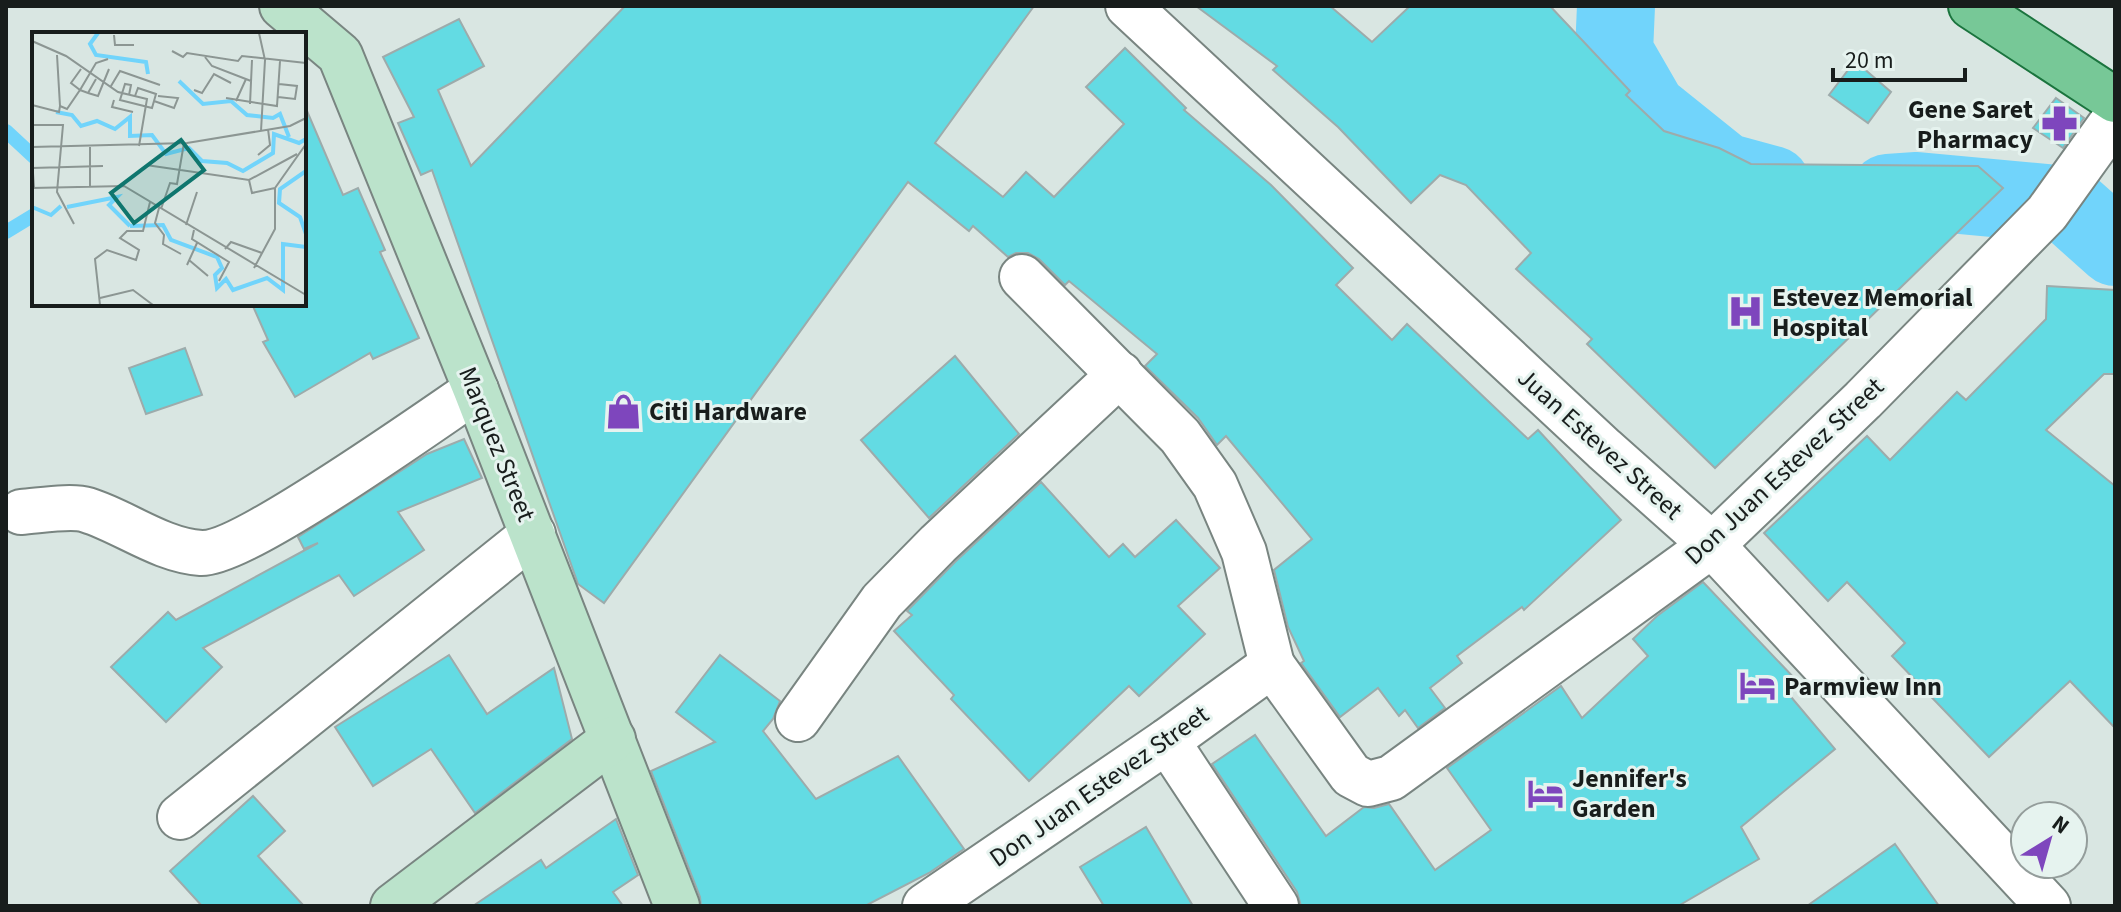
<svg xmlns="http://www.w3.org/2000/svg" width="2121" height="912" viewBox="0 0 2121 912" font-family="'Source Sans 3',sans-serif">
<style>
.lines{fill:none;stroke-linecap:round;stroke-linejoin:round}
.stream{stroke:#71d4fb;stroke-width:14}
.river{stroke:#71d4fb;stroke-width:78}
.building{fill:#63dbe3;stroke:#9dabab;stroke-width:2}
.street-casing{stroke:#798581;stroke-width:48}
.secondary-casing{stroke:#798581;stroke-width:48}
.primary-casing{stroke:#1b743e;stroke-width:48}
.street{stroke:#fff;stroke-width:44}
.secondary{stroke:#bbe3cb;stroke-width:44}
.primary{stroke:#77c897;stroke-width:44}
.labels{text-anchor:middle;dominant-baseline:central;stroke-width:6;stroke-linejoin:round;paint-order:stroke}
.poi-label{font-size:26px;font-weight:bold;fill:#181d1c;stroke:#e6f3ef;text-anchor:start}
.street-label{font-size:26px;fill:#181d1c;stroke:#e6f3ef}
.inset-river{fill:none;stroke:#71d4fb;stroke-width:4}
.inset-road{fill:none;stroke:#8c9693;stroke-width:2}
.view{fill:#0f766e;fill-opacity:0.15;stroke:#0f766e;stroke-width:4}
.inset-edge{fill:none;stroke:#181d1c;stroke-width:4}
</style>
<rect width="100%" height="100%" fill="#d9e6e2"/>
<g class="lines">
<g class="stream">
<path d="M6,131l28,26"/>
<path d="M6,232l28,-17"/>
</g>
<g class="river">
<path d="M1616,6l-2,46 34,59 76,61 48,13"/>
<path d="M1888,193l29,-2 151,14 47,42"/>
</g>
</g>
<g class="building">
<path d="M625,6h409l-99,137 68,54 23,-25 28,25 70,-73 -38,-37 39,-39 61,60 -2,2 87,75 82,83 -17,17 56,55 15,-16 121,115 10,-9 83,90 -97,90 -2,-3 -65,49 5,7 -32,25 15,20 -27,20 -13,-18 -6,6 -21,-28 -38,29 -39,-54 3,-2 -16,-34 -14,-57 38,-31 -86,-103 -9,9 -19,-27 -53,-52 12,-12 -88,-73 -4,4 -26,-26 -11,-6h-12l-8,4 -35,-31 -4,5 -61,-49 -304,421 -26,-19 -146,-414 -11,5 -23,-52 16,-6 -31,-60 76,-38 25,47 -46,24 33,76z"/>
<path d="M1196,6h134l42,36 38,-36h140l80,85 -4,4 38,36 55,17 32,16 227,2 25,22 -288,280 -128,-124 5,-5 -76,-70 15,-16 -65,-68 -26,-10 -29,28 -73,-76 -65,-57 4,-4z"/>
<path d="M1855,61l36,31 -23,31 -39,-28z"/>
<path d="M2056,98l28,20 -21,30 -30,-20z"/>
<path d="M304,104l39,91 15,-7 27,62 -5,2 39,86 -46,21 -3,-6 -75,44 -32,-55 5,-2 -16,-36h52z"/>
<path d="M2047,286l68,4 -1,84h-10l-58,56 69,56v242l-45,-47 -81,76 -97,-101 13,-13 -58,-61 -19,19 -64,-68 103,-97 23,24 67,-68 9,8 80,-81z"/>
<path d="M185,348l17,47 -56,19 -17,-46z"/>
<path d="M955,356l64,78 -90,84 -68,-78z"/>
<path d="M464,439l18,39 -84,34 26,38 -70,46 -15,-21 -136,73 19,19 -56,55 -55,-55 57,-55 8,8 142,-77 -14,6 -6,-12 129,-83z"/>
<path d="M1041,482l68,75 14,-13 12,13 41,-37 44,48 -42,38 27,28 -66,62 -10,-10 -100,95 -78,-82 3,-4 -60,-64 18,-16 -5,-4 48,-49z"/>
<path d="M1703,582l94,99 -11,10 49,58 -94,78 18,32 -81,47h-377l-4,-14 -85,-128 43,-29 71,101 38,-29 10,1 15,-4 46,66 56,-40 -44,-62 114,-82 21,32 66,-62 -15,-17 24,-23z"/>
<path d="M449,655l38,59 67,-46 18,71 -97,74 -44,-64 -58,37 -38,-59z"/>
<path d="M720,655l60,46 -7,18 -10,12 53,68 82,-43 66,93 -35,24 -64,33h-164l-1,-9 -49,-126 64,-29 -39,-30z"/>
<path d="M253,796l32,35 -27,25 46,50h-102l-32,-35z"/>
<path d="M616,819l22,56 -25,17 10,14h-150l68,-46 5,8z"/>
<path d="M1146,827l47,79h-89l-24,-39z"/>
<path d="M1895,844l44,62h-132z"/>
</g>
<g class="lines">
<defs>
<g id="street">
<path d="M1128,6l476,443 108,96 336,361"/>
<path d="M1022,277l158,159 35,49 29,67 28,113"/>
<path d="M21,512c17,-1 50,-7 66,-2 38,12 73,40 114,43 42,2 230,-133 275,-163"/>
<path d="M798,719l84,-118 56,-57 182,-170"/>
<path d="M1167,741l109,165"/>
<path d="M180,817l353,-283"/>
<path d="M925,906l242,-165 105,-76 79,110 17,9 23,-6 321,-233 151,-145 184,-187 68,-95"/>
</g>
<g id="secondary">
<path d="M282,6l58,49 136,335 201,516"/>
<path d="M393,906l220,-167"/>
</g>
<path id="primary" d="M1971,6l144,94"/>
</defs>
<use href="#street" class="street-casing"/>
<use href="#secondary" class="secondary-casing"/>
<use href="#primary" class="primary-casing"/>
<use href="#street" class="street"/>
<use href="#secondary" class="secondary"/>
<use href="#primary" class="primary"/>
</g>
<defs>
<symbol id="pharmacy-bare" viewBox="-9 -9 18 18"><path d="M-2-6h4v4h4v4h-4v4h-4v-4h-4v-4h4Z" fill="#7e46bd" stroke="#e6f3ef" stroke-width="2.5" paint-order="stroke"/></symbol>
<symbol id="hospital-bare" viewBox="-9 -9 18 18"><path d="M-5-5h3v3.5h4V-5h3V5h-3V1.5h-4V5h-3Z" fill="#7e46bd" stroke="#e6f3ef" stroke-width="2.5" paint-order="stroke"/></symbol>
<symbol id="shop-bare" viewBox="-9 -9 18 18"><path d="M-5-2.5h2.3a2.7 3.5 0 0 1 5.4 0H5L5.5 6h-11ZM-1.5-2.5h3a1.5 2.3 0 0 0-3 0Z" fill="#7e46bd" stroke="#e6f3ef" stroke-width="2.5" paint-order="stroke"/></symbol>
<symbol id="hotel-bare" viewBox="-9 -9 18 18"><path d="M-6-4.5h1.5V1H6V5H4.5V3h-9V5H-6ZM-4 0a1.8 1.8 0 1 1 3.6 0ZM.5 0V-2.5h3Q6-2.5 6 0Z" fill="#7e46bd" stroke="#e6f3ef" stroke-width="2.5" paint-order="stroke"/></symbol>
</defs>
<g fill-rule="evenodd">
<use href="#pharmacy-bare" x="2034" y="98" width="51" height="51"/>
<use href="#hospital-bare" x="1720" y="286" width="51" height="51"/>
<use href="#shop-bare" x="598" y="386" width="51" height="51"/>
<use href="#hotel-bare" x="1732" y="660" width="51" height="51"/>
<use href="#hotel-bare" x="1520" y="768" width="51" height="51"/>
</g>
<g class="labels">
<g class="poi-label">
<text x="2033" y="109" text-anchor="end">Gene Saret<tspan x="2033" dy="30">Pharmacy</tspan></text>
<text x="1772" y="297">Estevez Memorial<tspan x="1772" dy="30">Hospital</tspan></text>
<text x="649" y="411">Citi Hardware</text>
<text x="1784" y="686">Parmview Inn</text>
<text x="1572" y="778">Jennifer's<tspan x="1572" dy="30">Garden</tspan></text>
</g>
<g class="street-label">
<text transform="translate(497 444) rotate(68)">Marquez Street</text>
<text transform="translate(1600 444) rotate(42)">Juan Estevez Street</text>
<text transform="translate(1784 471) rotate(-43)">Don Juan Estevez Street</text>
<text transform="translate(1099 786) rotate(-35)">Don Juan Estevez Street</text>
</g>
</g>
<g transform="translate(32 32)">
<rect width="274" height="274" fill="#d9e6e2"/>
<path class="inset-river" d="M66,1l-8,11 6,11 50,7 2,12M147,49l24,23 28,-3 16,14 26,3 7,-4 9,23M24,80l16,3 9,11 16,-5 18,8 15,-12v19l22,-1 14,19 23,-6 13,13 25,2 16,8 30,-18 1,-19 25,9 7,-4M274,139l-26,18 -1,14 21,14 6,17M0,175l19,8 10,-9M35,175l50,-10 -8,8 21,21M98,194l33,-1 8,15 46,17 5,11 -7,7 2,13 9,-9 7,11 34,-12 16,12v-46l23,3"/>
<path class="inset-road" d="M227,1l6,27 -4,71M82,3l1,10h19M0,9l34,15 52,36 29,7 -8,47M140,19l11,6 4,-4 51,8 4,-5 64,7M25,23l3,51M173,25l7,9 39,15M49,37l-10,14 9,7 16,-27 12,-4M79,54l9,-15 40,14M162,58l8,3 12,-19 17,9M56,61l10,3 11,-27M97,63l2,-10 -6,-1 -5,16 32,8 4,-14 -18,-6 -3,8M246,65l17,2 2,-13 -18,-2M194,66l51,8 3,-45M82,68l-2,7 21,5M122,69l20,7 4,-10 -20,-2M204,69l10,-22M218,72l2,-44M0,73l27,7 1,-6M28,74l7,3 13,-19 8,3 8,-14M0,93h31l-6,67 17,32M0,115l155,-4 103,-17 16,-8M58,115v39M226,123l12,-10 -2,-16M0,126l2,30M114,133l103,15 48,-26M0,136l71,-2M217,148l3,13 23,-5M0,156l92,-2 182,109M127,176l-4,15 9,12 -1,9 18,10M129,177l9,-26 7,1 7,-41M154,193l11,-33M162,198l-2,9 37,23 -10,19M193,217l6,-7 31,11M157,228l19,16M155,233l10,-22M222,236l21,-39v-41l31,-44M68,266l33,-8 20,15M68,273l-5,-46 12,-9 29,10 3,-10 -19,-12 7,-7h16l7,-29"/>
<path class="view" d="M149,108l23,30 -70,53 -23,-30z"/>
<rect width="274" height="274" class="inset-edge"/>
</g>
<rect width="2121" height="912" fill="none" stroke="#181d1c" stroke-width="16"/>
<g transform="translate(2049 840) rotate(37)"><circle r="38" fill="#e6f3ef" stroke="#949d9b" stroke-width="2"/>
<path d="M0-6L14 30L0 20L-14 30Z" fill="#7e46bd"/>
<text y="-12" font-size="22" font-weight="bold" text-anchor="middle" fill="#181d1c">N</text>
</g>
<path d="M1833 68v12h132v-12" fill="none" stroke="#181d1c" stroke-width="4"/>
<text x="1845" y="68" font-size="24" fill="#181d1c" stroke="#e6f3ef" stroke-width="6" paint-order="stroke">20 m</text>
</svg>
